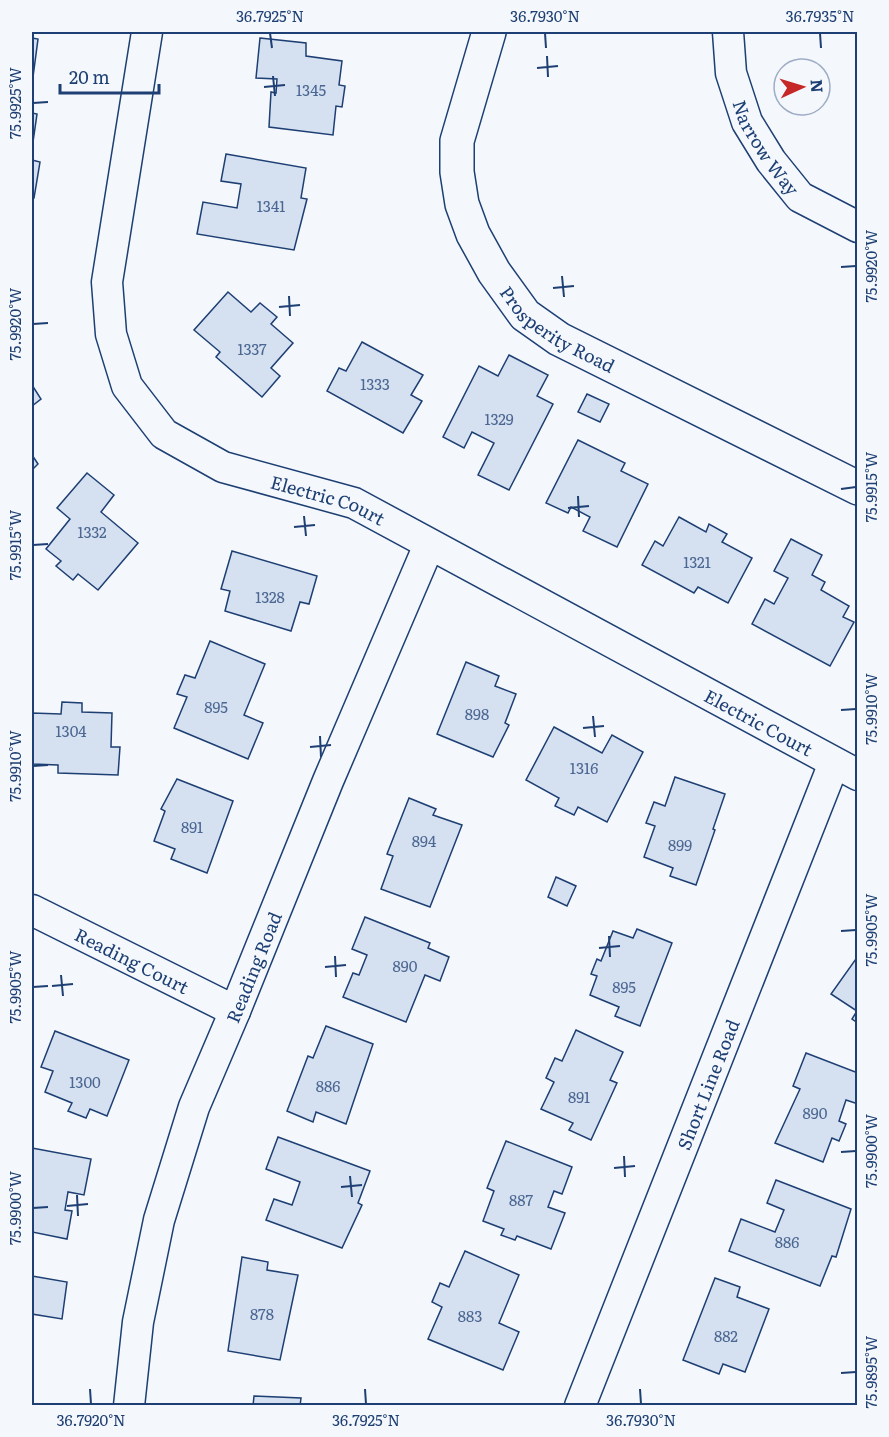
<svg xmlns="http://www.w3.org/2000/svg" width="889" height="1437" viewBox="0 0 889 1437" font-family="Literata,serif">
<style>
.building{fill:#d5e0f0;stroke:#1d3f73;stroke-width:1.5}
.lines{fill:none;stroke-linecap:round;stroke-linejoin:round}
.street-casing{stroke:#1d3f73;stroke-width:33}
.secondary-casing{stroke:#1d3f73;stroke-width:36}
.street{stroke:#f4f7fb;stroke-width:30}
.secondary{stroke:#f4f7fb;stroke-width:33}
.ticks{fill:none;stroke:#1d3f73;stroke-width:2}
.labels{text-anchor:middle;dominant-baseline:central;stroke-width:4.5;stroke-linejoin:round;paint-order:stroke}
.number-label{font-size:15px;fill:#4b6792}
.street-label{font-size:18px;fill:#1d3f73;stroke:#f4f7fb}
.neatline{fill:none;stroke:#1d3f73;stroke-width:2}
.ticks-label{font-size:15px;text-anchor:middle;fill:#1d3f73}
</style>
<rect width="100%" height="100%" fill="#f4f7fb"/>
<g class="building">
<path d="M32,38l6,1 -5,38h-1z"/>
<path d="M260,38l46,5v13l36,5 -3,24 6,1 -3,21 -6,-1 -3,29 -64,-8 2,-35 5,1 1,-14 -21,-1z"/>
<path d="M32,113l5,1 -4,28h-1z"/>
<path d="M226,154l80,14 -5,30 6,1 -13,51 -97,-16 6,-32 34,6 4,-24 -20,-3z"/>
<path d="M32,160l8,2 -6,36h-2z"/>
<path d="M228,292l23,20 9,-9 17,14 -6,7 22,19 -22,25 9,8 -18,21 -46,-40 4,-5 -26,-22z"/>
<path d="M362,342l61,33 -12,20 11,6 -19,32 -76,-42 12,-23 7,3z"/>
<path d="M509,355l39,20 -11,21 16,8 -44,86 -31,-15 16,-32 -22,-11 -8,16 -21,-11 36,-71 19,10z"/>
<path d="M32,385l9,14 -9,7z"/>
<path d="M587,394l22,10 -9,18 -22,-10z"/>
<path d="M578,440l47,23 -4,8 27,13 -31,63 -34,-16 7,-14 -19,-10 -3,6 -22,-10z"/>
<path d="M32,455l6,9 -6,6z"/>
<path d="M87,473l27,22 -13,17 37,31 -40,47 -20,-16 -5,6 -17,-14 5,-5 -15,-12 24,-30 -13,-11z"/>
<path d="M679,517l27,15 3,-8 18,10 -5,8 30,16 -24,45 -30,-16 -4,6 -52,-28 13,-24 8,5z"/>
<path d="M791,539l31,16 -10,20 13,7 -4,8 28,16 -6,11 11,5 -24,44 -78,-42 13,-25 9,5 14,-26 -14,-7z"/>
<path d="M232,551l85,25 -8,28 -9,-2 -9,29 -66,-20 5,-20 -9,-2z"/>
<path d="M210,641l55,23 -21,51 19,8 -15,36 -74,-31 13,-31 -10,-3 8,-19 10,3z"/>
<path d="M466,662l33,14 -4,10 21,8 -11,29 4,2 -16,32 -56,-23z"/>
<path d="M62,702l20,1v9l30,1 -1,34h9l-2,28 -60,-2v-8l-26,-1v-51l29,1z"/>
<path d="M554,727l48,26 10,-18 31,17 -36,70 -29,-15 -4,8 -19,-9 4,-8 -33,-18z"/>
<path d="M675,777l50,17 -12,35 2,1 -19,55 -26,-9 3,-8 -29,-11 11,-31 -9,-3 8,-21 11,4z"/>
<path d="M177,779l56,22 -26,72 -36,-14 4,-10 -21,-8 11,-30 -4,-2z"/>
<path d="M409,798l27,11 -3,6 29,10 -32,82 -49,-18 12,-33 -6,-2z"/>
<path d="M556,877l20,9 -9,20 -19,-9z"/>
<path d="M365,917l65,26 -2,5 21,9 -9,24 -15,-6 -19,47 -63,-25 10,-24 6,2 8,-20 -15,-6z"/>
<path d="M637,929l35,14 -32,83 -25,-10 4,-9 -29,-12 7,-19 -6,-2 6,-15 4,2 12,-30 20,7z"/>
<path d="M858,956v67l-6,-4 5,-8 -26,-17z"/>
<path d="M326,1026l47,18 -27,80 -30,-12 -3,10 -26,-11 21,-55 5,2z"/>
<path d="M576,1030l47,22 -13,28 7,3 -26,57 -22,-10 4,-7 -32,-14 13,-27 -8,-4 9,-20 7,3z"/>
<path d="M55,1031l74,29 -22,56 -17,-7 -4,9 -18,-7 4,-8 -27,-11 8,-21 -12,-4z"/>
<path d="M806,1053l52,20v31l-12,-4 -7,21 7,3 -7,17 -7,-3 -9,24 -48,-19 25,-54 -7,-3z"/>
<path d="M278,1137l92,34 -12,32 4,2 -20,43 -76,-28 8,-21 18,6 8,-23 -34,-13z"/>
<path d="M506,1141l66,26 -10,27 -8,-3 -6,16 17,6 -14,36 -34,-13 -2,4 -14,-5 3,-6 -21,-8 11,-30 -7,-3z"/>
<path d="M32,1148l59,11 -7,36 -16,-3 -3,18 7,1 -5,28 -35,-7z"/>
<path d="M776,1180l75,29 -15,48 -4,-1 -12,30 -91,-35 12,-32 34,13 9,-22 -17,-7z"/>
<path d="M465,1251l54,24 -20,48 20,9 -16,38 -75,-31 14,-32 -10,-5 8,-19 9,4z"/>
<path d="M242,1257l26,5 -1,8 31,5 -18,85 -52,-9z"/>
<path d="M32,1276l35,6 -5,37 -30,-5z"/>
<path d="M715,1278l25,9 -3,10 32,12 -24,63 -22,-8 -4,10 -36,-14z"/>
<path d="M254,1396l47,2 -1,8h-47z"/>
</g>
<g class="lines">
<defs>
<g id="street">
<path id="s1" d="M147,32l-40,250 4,52 16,52 37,48 59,33 131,36 504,272"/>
<path id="s2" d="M728,32l3,41 16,49 24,39 29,36 58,30"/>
<path id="s3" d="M32,910l203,101"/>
<path id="s4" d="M129,1406l9,-84 21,-102 35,-113 41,-96 93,-230 101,-236"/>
<path id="s5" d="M580,1406l254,-643"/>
</g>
<g id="secondary">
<path id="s6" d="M489,32l-32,109v31l5,32 11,30 21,38 31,43 34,24 299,149"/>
</g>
</defs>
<use href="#street" class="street-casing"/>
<use href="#secondary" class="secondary-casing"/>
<use href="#street" class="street"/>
<use href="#secondary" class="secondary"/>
</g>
<path class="ticks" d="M270,33l2,15M545,33l1,15M820,33l1,15M547,56l1,21M537,68l21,-2M273,76l2,20M264,87l21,-2M33,103l15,-1M841,267l15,-1M562,276l2,21M553,288l21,-2M289,296l1,20M279,307l21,-2M33,324l15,-1M841,489l15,-2M578,496l1,21M568,508l21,-2M304,516l2,20M294,527l21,-2M33,545l15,-1M841,710l15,-1M593,716l2,21M583,728l21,-2M320,736l1,21M310,747l21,-2M33,766l15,-1M841,931l15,-1M609,936l1,21M599,948l21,-2M335,956l1,21M325,967l21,-2M61,975l2,21M52,986l21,-2M33,987l15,-1M841,1152l15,-1M624,1156l1,21M614,1168l21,-2M350,1176l2,21M341,1187l21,-2M77,1195l1,21M67,1206l21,-2M33,1208l15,-1M841,1373l15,-1M90,1389l1,15M365,1389l1,15M640,1389l1,15"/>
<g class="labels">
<g class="number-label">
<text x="311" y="89">1345</text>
<text x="271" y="205">1341</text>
<text x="252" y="348">1337</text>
<text x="375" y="383">1333</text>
<text x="499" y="418">1329</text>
<text x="92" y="531">1332</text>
<text x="697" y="561">1321</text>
<text x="270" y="596">1328</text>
<text x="216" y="706">895</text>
<text x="477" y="713">898</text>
<text x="71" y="730">1304</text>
<text x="584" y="767">1316</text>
<text x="192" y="826">891</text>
<text x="424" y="840">894</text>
<text x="680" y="844">899</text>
<text x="405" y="965">890</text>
<text x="624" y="986">895</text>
<text x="85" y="1081">1300</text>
<text x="328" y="1085">886</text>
<text x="579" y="1096">891</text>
<text x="815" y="1112">890</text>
<text x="521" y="1199">887</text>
<text x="787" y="1241">886</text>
<text x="262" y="1313">878</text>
<text x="470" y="1315">883</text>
<text x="726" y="1335">882</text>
</g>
<g class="street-label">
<text stroke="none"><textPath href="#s2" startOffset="124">Narrow Way</textPath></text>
<text stroke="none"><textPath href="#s6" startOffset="340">Prosperity Road</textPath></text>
<text stroke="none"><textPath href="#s1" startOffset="598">Electric Court</textPath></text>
<text stroke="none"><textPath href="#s1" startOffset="1084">Electric Court</textPath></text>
<text stroke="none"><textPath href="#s3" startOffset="112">Reading Court</textPath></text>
<text stroke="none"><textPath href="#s4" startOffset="459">Reading Road</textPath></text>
<text stroke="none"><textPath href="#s5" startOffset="346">Short Line Road</textPath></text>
</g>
</g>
<rect width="889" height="1437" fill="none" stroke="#f4f7fb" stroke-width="66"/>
<g transform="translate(802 87) rotate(86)"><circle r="28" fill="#f4f7fb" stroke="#9eadc5" stroke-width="1.5"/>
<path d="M0-4.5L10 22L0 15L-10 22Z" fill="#c62828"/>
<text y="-9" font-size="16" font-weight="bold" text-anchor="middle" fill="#1d3f73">N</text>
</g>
<path d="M60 84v9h99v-9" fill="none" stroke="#1d3f73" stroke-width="3"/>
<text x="69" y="84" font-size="18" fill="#1d3f73" stroke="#f4f7fb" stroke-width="4.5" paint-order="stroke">20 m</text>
<rect x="33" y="33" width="823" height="1371" class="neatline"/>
<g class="ticks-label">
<text x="270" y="22">36.7925°N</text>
<text x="545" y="22">36.7930°N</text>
<text x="820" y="22">36.7935°N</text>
<text transform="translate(16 103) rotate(-90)" y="5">75.9925°W</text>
<text transform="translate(872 266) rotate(-90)" y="5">75.9920°W</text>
<text transform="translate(16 324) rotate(-90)" y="5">75.9920°W</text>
<text transform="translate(872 487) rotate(-90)" y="5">75.9915°W</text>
<text transform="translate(16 545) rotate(-90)" y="5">75.9915°W</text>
<text transform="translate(872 709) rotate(-90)" y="5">75.9910°W</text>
<text transform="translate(16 766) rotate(-90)" y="5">75.9910°W</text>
<text transform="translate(872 930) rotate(-90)" y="5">75.9905°W</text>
<text transform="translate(16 987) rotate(-90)" y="5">75.9905°W</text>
<text transform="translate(872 1151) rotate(-90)" y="5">75.9900°W</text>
<text transform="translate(16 1208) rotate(-90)" y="5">75.9900°W</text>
<text transform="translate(872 1372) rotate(-90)" y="5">75.9895°W</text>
<text x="91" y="1426">36.7920°N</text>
<text x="366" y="1426">36.7925°N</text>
<text x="641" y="1426">36.7930°N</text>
</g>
</svg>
